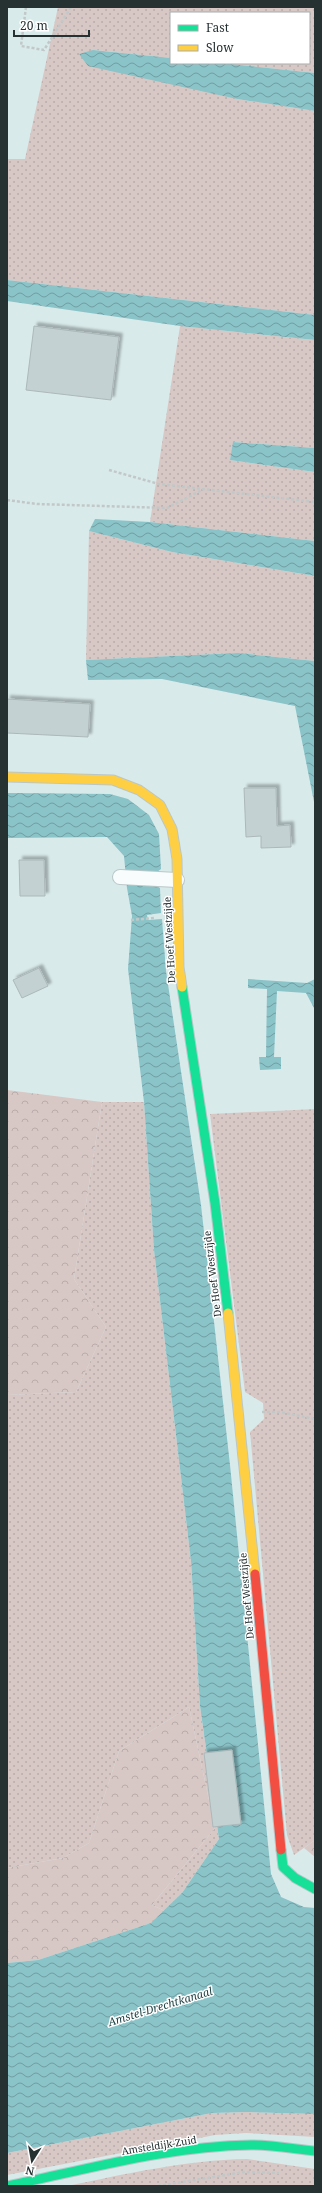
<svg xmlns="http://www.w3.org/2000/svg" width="322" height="2193" viewBox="0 0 322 2193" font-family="'Noto Serif',serif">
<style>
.grass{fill:url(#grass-dots)}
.forest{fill:url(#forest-crowns)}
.water{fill:url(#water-waves)}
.building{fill:#c3d1d2;stroke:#acb8ba;filter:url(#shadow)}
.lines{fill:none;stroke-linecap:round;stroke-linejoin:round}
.lane-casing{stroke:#bac7c8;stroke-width:16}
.fast-casing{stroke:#bac7c8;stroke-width:11}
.slow-casing{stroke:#bac7c8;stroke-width:11}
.jam-casing{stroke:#bac7c8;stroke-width:11}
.path{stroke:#c2c8c8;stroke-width:2.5;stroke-dasharray:3 2;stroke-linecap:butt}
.lane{stroke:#f9fcfc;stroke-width:14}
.fast{stroke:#16e098;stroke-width:9}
.slow{stroke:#ffcf43;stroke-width:9}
.jam{stroke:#f24e42;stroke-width:9}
.labels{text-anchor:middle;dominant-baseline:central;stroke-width:3;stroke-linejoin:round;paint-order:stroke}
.street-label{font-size:10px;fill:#263132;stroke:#fff}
.water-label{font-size:11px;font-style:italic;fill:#1f4346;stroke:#fff}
</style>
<defs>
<pattern id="grass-dots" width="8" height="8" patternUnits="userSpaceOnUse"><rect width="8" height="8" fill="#d8c8c5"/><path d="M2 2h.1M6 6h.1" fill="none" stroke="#b9acaa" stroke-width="1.8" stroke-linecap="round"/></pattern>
<pattern id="forest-crowns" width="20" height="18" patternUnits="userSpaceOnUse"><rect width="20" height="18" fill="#d8c8c5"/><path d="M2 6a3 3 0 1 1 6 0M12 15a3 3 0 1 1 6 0" fill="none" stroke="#b9acaa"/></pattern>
<pattern id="water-waves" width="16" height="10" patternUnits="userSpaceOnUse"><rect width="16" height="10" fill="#8ac3c8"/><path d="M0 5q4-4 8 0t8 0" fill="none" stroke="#719fa3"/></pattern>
<filter id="shadow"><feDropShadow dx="3.5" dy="-3.5" stdDeviation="1" flood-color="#0004"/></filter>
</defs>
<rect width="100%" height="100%" fill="#d9eaeb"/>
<g class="grass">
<path d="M58,7h257v66l-94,-10h88v-50h-138v45l-77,-8 143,49 78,12v204l-308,-35v-121h18z"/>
<path d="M180,326l135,14v108l-81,-6 -4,18 85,12v69l-165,-19z"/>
<path d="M89,531l83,21 143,24v85l-77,-8 -152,7z"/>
<path d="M102,1102h42l10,148 37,311 9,145 19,133 -37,54 -17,18 -13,-6 63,-77 -26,-121 -70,44 -30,92 -26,15 -56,10v-473l69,-3 30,-65 -32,-48z"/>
<path d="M315,1109v731l-21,15 -7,-20 -37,-403 14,-13 -1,-16 -18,-11 -35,-278z"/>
<path d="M246,2112l69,2v23l-69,-4 -31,2 -208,40v-22l205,-40z"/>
<path d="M247,2159l68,10v17h-248c59,-12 119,-26 180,-27z"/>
</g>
<g class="forest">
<path d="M7,1090l95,12 -28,177 32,48 -30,65 -69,3z"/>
<path d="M189,1707l26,121 -63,77 13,6 -14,12 -61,20 -52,17 -31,3v-95l56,-10 26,-15 30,-92z"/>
<path d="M315,1840v17l-11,-9z"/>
</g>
<g class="water">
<path d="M93,50l78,8v5h50l94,10v38l-78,-12 -149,-33 -9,-12z"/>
<path d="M7,280l308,35v25l-135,-14 -173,-25z"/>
<path d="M233,442l82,6v24l-85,-12z"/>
<path d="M95,519l55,3 165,19v35l-143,-24 -83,-21z"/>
<path d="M238,653l77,8v146l-20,-101 -133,-27 -74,1 -2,-20z"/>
<path d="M7,793l103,1 18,5 21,16 10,19 2,35 -4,3v14l3,2 1,25 -14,2 1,5 14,-1 4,52 35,234 29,260 41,409 10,23 23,10 11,1v206l-69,-2 -34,1 -205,40v-190l31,-3 113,-37 31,-30 37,-54 -19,-133 -9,-145 -37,-311 -10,-148 -16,-133 4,-53 -5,-28 -3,-32 -17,-19 -100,1z"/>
<path d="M248,979l59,4 8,-4v31l-9,-17 -29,-2 -3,66h7v12l-21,1 -1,-13h7l1,-68 -19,-1z"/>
</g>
<g class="building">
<path d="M34,326l85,11 -8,63 -85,-10z"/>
<path d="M7,699l83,5 -2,33 -81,-4z"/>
<path d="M244,788h32l1,38 13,-1 1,22 -30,1v-12l-15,1z"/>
<path d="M19,860h25l1,36h-25z"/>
<path d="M39,968l9,18 -26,12 -9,-18z"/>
<path d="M232,1750l9,74 -28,3 -9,-74z"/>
</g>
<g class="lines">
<defs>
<path id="lane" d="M120,877l57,3"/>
<g id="fast">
<path d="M182,987l33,216 13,110"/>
<path d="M281,1850l2,17 12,11 20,11"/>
<path d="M8,2186c80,-17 161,-40 243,-41 22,0 43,4 64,6"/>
</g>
<g id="slow">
<path d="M7,777l106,3 26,10 21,15 12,24 5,30 2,108 3,20"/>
<path d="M228,1313l27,261"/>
</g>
<path id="jam" d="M255,1574l26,276"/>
</defs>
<use href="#lane" class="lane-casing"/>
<use href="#fast" class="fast-casing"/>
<use href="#slow" class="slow-casing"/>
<use href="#jam" class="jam-casing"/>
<g class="path">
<path d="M26,7l-5,39 23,4 27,-43"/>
<path d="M109,470l50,14 156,18"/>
<path d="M7,500l30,4 130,4 37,-19"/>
<path d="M131,920l24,-2"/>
<path d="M262,1412h18l35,7"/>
<path d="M158,2186l86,-14 35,1"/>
</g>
<use href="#lane" class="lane"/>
<use href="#fast" class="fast"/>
<use href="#slow" class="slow"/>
<use href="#jam" class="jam"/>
</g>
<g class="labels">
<g class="street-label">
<text transform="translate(169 940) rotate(-93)">De Hoef Westzijde</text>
<text transform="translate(212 1274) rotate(-97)">De Hoef Westzijde</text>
<text transform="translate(246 1596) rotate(-95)">De Hoef Westzijde</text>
<text transform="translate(159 2145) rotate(-9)">Amsteldijk-Zuid</text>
</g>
<g class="water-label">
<text transform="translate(160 2006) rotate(-17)">Amstel-Drechtkanaal</text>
</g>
</g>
<rect width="322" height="2193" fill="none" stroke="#263132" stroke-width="16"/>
<rect x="170" y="12" width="140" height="52" fill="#ffffff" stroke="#a8adad"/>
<rect x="178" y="25" width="20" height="6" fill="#16e098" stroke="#a8adad"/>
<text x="206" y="32" font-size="12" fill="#263132">Fast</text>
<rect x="178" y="45" width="20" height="6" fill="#ffcf43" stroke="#a8adad"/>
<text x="206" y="52" font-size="12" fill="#263132">Slow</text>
<g transform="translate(32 2161) rotate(191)" stroke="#ffffff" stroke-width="3" paint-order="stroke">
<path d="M0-3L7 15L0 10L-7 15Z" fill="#263132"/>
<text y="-6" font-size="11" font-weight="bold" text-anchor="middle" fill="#263132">N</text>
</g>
<path d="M14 30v6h75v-6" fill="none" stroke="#263132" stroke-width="2"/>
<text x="20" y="30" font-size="12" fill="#263132" stroke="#ffffff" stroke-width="3" paint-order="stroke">20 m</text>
</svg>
